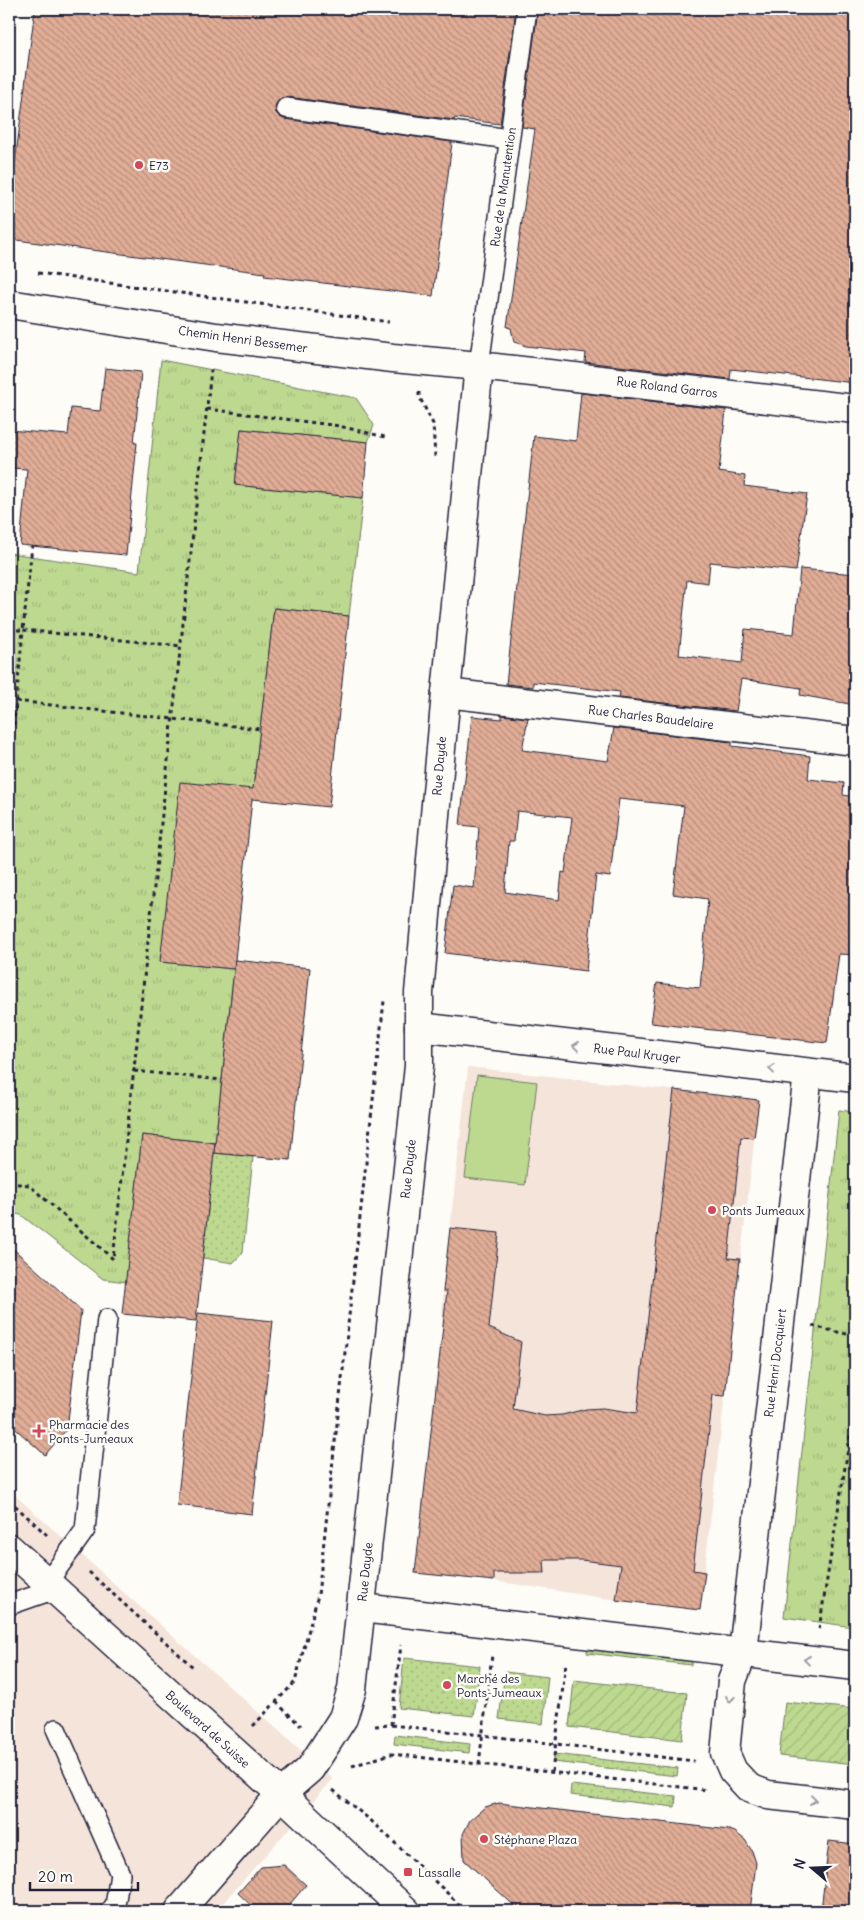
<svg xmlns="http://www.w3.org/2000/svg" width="864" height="1920" viewBox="0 0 864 1920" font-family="Delius,sans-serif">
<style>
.built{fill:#f5e4da}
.grass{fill:url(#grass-dots);stroke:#707d65}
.park{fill:url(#park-tufts);stroke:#707d65}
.garden{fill:url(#garden-furrows);stroke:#707d65}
.pitch{fill:#bdd88f;stroke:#707d65}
.building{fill:url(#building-back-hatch);stroke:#22223b;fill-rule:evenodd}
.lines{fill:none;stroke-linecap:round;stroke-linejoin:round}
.lane-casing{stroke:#22223b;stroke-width:22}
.street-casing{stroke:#22223b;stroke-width:31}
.primary-casing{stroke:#22223b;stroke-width:31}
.path{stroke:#22223b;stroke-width:3;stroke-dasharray:4 4;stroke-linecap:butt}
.lane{stroke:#fdfcf7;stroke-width:19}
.street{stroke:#fdfcf7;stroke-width:28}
.primary{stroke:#fdfcf7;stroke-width:28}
.oneway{stroke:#9a9aa2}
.poi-dot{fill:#d1495b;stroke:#fdfcf7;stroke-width:2}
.labels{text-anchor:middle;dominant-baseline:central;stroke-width:5;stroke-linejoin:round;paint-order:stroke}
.poi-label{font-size:12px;fill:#22223b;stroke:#fdfcf7;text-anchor:start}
.street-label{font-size:12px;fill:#22223b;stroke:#fdfcf7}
</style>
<defs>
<pattern id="grass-dots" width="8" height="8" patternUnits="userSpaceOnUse" patternTransform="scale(1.25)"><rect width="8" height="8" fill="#bdd88f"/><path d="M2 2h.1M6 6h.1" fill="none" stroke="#a2b97c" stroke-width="1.8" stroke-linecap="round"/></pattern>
<pattern id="park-tufts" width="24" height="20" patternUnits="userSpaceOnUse" patternTransform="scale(1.25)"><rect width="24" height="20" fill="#bdd88f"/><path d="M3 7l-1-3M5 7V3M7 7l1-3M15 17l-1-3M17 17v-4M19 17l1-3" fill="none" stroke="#a2b97c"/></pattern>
<pattern id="garden-furrows" width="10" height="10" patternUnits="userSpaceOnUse" patternTransform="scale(1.25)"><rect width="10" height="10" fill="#bdd88f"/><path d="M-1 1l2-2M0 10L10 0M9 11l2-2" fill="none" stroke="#a2b97c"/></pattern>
<pattern id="building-back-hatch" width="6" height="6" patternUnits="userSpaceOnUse" patternTransform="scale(1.25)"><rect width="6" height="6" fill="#e1ad96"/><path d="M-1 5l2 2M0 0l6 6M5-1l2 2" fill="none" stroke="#b68c7c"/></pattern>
</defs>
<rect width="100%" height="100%" fill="#fdfcf7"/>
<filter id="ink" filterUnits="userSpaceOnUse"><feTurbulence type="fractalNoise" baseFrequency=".02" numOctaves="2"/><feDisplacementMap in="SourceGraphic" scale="10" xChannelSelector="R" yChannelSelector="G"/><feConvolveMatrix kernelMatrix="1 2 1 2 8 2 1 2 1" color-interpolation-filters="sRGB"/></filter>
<g filter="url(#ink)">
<g class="built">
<path d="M468,1067l291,33 -59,510 -84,-10 -122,-19 -79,-8 27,-239 1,-43z"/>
<path d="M9,1490l324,289 -117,132h-207z"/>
</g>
<g class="grass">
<path d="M214,1153l39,4 -10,95 -10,11 -30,-5z"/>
<path d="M588,1644l104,13 -1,8 -104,-12z"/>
<path d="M404,1658l76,8 -6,50 -75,-8z"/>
<path d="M505,1672l43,5 -5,47 -44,-5z"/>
<path d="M395,1735l75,9 -1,9 -75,-9z"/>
<path d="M554,1754l124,14 -1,8 -124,-14z"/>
<path d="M571,1785l105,11 -1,11 -105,-12z"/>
</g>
<g class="park">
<path d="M161,360l195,38 18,27 -6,17 -127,-13 -6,56 128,13 -14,118 -75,-8 -21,181 -93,173 74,7 -19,174 -73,-8 -16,147 -23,-3 -82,-64 -12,-2v-660l130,19z"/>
<path d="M839,1110l16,2v499l-2,16 -69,-10z"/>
</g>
<g class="garden">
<path d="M574,1680l113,13 -5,47 -113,-13z"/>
<path d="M785,1702l70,7v55l-76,-8z"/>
</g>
<path class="pitch" d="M477,1075l60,7 -12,103 -60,-7z"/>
<g class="building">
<path d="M35,9h481l-16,115 -45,-6 -1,2 -166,-23 -7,1 -6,8 1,7 4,4 4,2 168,23 -19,154 -169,-20 1,-3 -256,-34v-31z"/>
<path d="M538,9h317v374l-124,-14 -1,10 -145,-17 1,-9 -60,-7 -12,-4 -3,-14 -4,-1 28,-198 -13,-2z"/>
<path d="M105,368l36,4 -7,71h3l-11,112 -106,-10 7,-76 -18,-1v-38l59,5 3,-27 29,3z"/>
<path d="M581,393l145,17 -7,62 26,4 -1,10 63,8 -11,77 -86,-9 -2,21 -21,-3 -8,75 63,8 3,-34 49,5 6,-65 55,5v131l-55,-10 1,-7 -60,-9 -5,32 -117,-13 1,-6 -87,-10v5l-27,-3 28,-248 42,5z"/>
<path d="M241,429l127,13 -5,56 -128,-13z"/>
<path d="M274,608l75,8 -20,191 -77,-8 -18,170 -74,-7 20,-180 73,7z"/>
<path d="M502,715l26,3 -6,32 86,11 6,-33 118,14v4l78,10 -2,23 36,4 -1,12 12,2v158l-16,-1 -12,89 -176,-20 6,-40 43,5 8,-89 -35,-5 11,-88 -65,-7 -9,78 -14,-2 -10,96 -141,-18 8,-68 21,3 5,-61 -19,-2 12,-109 30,3zM517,811l55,6 -7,56 -3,-1 -3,28 -54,-8 4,-51h5z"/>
<path d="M235,960l75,8 -20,192 -76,-7z"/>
<path d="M674,1090l85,10 -5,38 -13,-1 -13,121 12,1 -15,137 -12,-1 -20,175 12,2 -5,38 -84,-10 5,-35 -40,-5h-37l1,13h-51v8l-79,-8 32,-282h-4l7,-63 49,5 -10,95 32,14 -8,67 32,7 17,-1 24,-6 17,-1 34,5z"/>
<path d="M142,1135l73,8 -19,178 -74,-7z"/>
<path d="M9,1245l72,65 -14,119 -22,26 -36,-32z"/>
<path d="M198,1313l75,8 -21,193 -75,-9z"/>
<path d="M499,1803l230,27 6,2 10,8 7,11 4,12 -6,48h-230l-56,-51 -1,-26 7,-14 15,-13z"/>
<path d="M829,1841l26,3v67h-34z"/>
<path d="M284,1865l22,20 -22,26h-27l-19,-18 23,-26z"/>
</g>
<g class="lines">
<defs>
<g id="lane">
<path d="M286,108l223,31"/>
<path d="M479,366l48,-357"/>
<path d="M47,1583l38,-53 22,-211"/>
<path d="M9,1605l46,-16"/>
<path d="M56,1729l64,145 -5,32 -5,5"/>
</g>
<g id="street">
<path d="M9,304l207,33 177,21 86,8 376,43"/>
<path d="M446,693l409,48"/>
<path d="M419,1027l436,51"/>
<path d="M808,1073l-65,579 -11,29 -7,72 8,18 16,17 19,7 87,10"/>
<path d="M362,1608l493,58"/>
<path d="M179,1911l102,-117 29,-25 33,-51 9,-29 67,-623v-73l27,-300 33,-327"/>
</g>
<path id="primary" d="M9,1548l272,246 125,117"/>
</defs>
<use href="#lane" class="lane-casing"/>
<use href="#street" class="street-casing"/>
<use href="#primary" class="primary-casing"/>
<g class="path">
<path d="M38,273l351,49"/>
<path d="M419,392v4l14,28 2,33"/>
<path d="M207,409l132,17 46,11"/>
<path d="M9,630h14l9,-84"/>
<path d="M16,701l244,28"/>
<path d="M9,773l14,-143 158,16"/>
<path d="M134,1071l88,9"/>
<path d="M9,1183l20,2 84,74 98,-889"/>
<path d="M812,1326l43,10"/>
<path d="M9,1500l38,35"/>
<path d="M89,1572l105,96"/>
<path d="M819,1629l36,-224"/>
<path d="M276,1702l25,24"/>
<path d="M391,1725l10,-80"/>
<path d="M253,1726l42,-44 23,-87 66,-594"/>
<path d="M375,1726l16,-1 91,10 212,26"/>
<path d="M479,1764l13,-109"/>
<path d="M352,1766l39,-12 316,36"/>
<path d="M552,1772l14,-109"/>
<path d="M333,1790l42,34 91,87"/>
</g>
<use href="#lane" class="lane"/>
<use href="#street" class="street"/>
<use href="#primary" class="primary"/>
</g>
<defs><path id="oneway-chevron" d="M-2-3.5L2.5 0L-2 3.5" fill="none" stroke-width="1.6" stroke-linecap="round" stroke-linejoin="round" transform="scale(1.25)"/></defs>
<g class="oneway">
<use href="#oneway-chevron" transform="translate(576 1046) rotate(-173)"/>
<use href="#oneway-chevron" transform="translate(772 1069) rotate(-173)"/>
<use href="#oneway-chevron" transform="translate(807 1660) rotate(-173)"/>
<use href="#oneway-chevron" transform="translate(730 1699) rotate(96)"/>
<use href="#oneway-chevron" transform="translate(813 1800) rotate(7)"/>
</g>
</g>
<g class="poi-dot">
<circle cx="139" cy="165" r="5"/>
<circle cx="712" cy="1210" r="5"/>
<path d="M36.5 1423.5h5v5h5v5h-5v5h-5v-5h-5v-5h5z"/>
<circle cx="447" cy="1685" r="5"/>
<circle cx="484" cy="1839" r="5"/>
<rect x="403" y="1867" width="10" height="10" rx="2.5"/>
</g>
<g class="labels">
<g class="poi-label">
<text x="149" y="165">E73</text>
<text x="722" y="1210">Ponts Jumeaux</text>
<text x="49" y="1424">Pharmacie des<tspan x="49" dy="14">Ponts-Jumeaux</tspan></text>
<text x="457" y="1678">Marché des<tspan x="457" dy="14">Ponts-Jumeaux</tspan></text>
<text x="494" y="1839">Stéphane Plaza</text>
<text x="418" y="1872">Lassalle</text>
</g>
<g class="street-label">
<text transform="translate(503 187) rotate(-82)">Rue de la Manutention</text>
<text transform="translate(243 339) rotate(8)">Chemin Henri Bessemer</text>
<text transform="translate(667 387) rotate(7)">Rue Roland Garros</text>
<text transform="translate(651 717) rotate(7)">Rue Charles Baudelaire</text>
<text transform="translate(439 766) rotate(-85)">Rue Dayde</text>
<text transform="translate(637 1053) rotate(7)">Rue Paul Kruger</text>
<text transform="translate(408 1169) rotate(-84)">Rue Dayde</text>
<text transform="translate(775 1363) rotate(-83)">Rue Henri Docquiert</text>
<text transform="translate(365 1572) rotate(-84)">Rue Dayde</text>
<text transform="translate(208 1729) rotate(42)">Boulevard de Suisse</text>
</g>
</g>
<rect width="864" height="1920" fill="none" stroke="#fdfcf7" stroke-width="30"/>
<rect x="15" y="15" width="834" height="1890" fill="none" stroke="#22223b" stroke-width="2" filter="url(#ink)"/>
<g transform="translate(812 1868) rotate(289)" stroke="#fdfcf7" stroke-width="4" paint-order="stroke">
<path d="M0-4L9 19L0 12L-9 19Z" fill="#22223b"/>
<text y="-8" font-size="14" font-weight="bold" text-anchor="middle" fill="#22223b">N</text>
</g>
<path d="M30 1882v8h108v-8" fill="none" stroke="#22223b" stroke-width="2.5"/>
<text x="38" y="1882" font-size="15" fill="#22223b" stroke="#fdfcf7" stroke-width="4" paint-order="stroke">20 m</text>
</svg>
